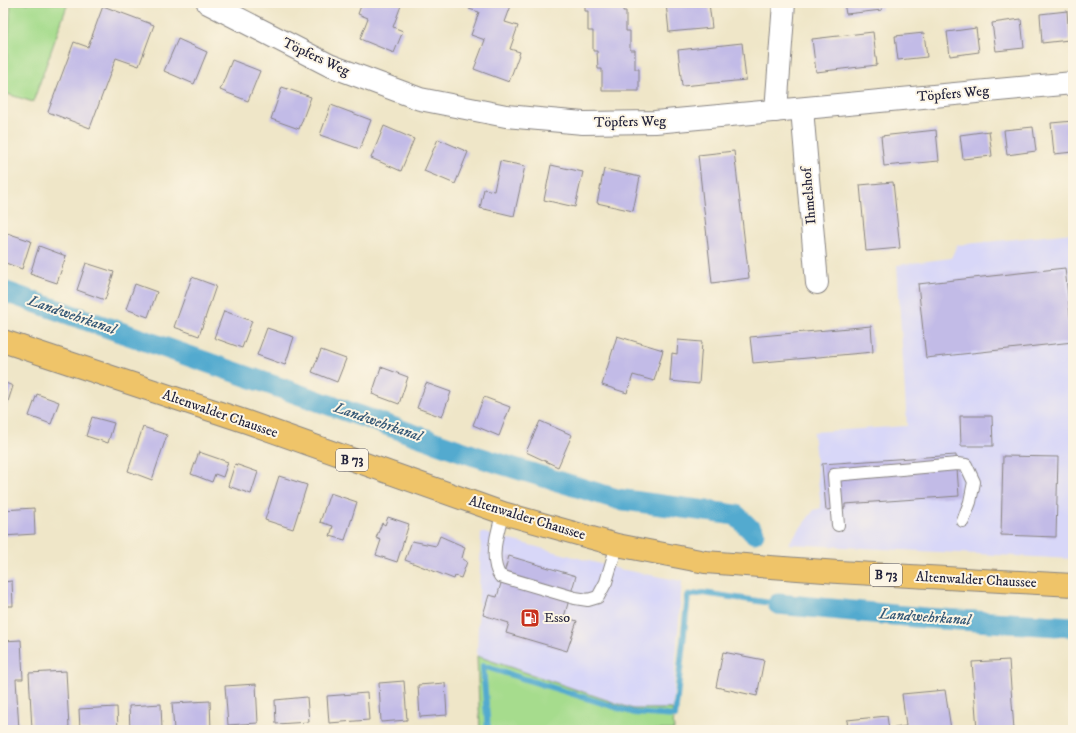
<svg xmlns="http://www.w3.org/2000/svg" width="1076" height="733" viewBox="0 0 1076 733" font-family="'IM FELL DW Pica',serif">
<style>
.built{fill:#d8d7f8}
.green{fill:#a6dc8d;stroke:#647f64}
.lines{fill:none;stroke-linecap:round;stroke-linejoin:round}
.stream{stroke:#52aacf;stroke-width:6}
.canal{stroke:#52aacf;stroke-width:21}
.building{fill:#c2bbe7}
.service-casing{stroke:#888482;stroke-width:14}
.minor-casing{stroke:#888482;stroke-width:24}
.primary-casing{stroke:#888482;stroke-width:24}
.service{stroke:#fff;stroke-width:12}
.minor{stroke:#fff;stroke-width:22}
.primary{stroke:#efc469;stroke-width:22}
.labels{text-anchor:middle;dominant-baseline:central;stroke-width:4;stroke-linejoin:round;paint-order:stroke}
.shield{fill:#fcf5e5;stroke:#63616e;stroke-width:1}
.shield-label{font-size:13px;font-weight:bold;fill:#22223b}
.street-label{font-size:14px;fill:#22223b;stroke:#fcf5e5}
.poi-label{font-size:14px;fill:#22223b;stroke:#fcf5e5;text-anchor:start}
.water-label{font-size:15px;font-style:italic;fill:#355876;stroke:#fcf5e5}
</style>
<rect width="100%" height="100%" fill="#fcf5e5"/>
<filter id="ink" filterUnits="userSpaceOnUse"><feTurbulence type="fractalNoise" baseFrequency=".025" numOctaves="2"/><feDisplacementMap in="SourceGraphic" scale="8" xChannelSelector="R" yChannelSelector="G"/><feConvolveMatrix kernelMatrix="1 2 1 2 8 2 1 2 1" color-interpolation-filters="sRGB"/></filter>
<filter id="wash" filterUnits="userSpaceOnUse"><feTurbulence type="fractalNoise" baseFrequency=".012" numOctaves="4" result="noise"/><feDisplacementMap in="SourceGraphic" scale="16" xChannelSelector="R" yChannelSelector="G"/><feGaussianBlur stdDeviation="0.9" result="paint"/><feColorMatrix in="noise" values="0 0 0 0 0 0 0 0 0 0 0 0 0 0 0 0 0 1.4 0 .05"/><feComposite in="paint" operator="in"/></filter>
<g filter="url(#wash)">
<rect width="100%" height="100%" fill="#efe6c8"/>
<g class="built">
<path d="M1073,233v326l-285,-15 26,-34 7,-2 -8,-76 94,-6 -10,-161 54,-7 6,-13z"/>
<path d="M481,532l138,37 63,12 -10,128h-39l-156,-53z"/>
</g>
<g class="green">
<path d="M11,3h57l-35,99 -29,-9z"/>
<path d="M477,656l156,53h39l2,21h-194z"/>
</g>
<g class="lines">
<path class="stream" d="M488,730l-5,-64 151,47 41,3 13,-120 15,-3 75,11"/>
<g class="canal">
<path d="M3,291l472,165 142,43 119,16 18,18"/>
<path d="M778,604l148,14 147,9"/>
</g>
</g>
<g id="blocks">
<g class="building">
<path d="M362,3h40l-9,24 10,4 -9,22 -34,-14 8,-21 -10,-4z"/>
<path d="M471,3h41l-7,19 13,4 -8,23 10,3 -11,30 -35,-13 11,-29 -14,-5 8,-23 -10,-3z"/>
<path d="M585,3h38v8h3v20h4v19h5v19h4v22h-37v-22h-4l-1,-18h-4v-20h-5v-20h-3z"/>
<path d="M666,3h43l3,25 -43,4z"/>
<path d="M844,3h37l1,7 -36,4z"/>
<path d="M103,6l51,19 -15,41 -23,-8 -26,70 -42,-16 26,-70 14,5z"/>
<path d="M1067,11l2,29 -27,3 -2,-29z"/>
<path d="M1021,19l3,29 -28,3 -4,-28z"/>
<path d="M976,28l3,24 -29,4 -3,-24z"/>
<path d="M873,32l4,33 -61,7 -4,-33z"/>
<path d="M924,33l3,24 -29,3 -3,-24z"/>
<path d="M178,39l29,13 -13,32 -30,-13z"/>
<path d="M742,43l4,37 -64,6 -4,-36z"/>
<path d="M232,60l28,11 -12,30 -28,-11z"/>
<path d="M282,87l29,10 -12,32 -28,-10z"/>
<path d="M331,105l40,15 -11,29 -40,-14z"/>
<path d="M1073,121v31l-19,2 -3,-31z"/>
<path d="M384,126l30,13 -13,32 -30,-13z"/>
<path d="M1033,127l3,24 -29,4 -3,-25z"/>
<path d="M936,130l3,31 -55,5 -3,-30z"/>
<path d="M989,131l3,25 -29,3 -3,-24z"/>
<path d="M438,139l30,13 -13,32 -31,-13z"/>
<path d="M734,151l15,127 -37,5 -14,-128z"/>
<path d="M500,161l25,5 -11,50 -34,-8 4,-19 10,2z"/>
<path d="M551,165l32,7 -8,35 -31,-7z"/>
<path d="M604,169l36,8 -7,34 -36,-8z"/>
<path d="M893,182l7,66 -34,3 -6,-66z"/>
<path d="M4,232l27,9 -9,28 -19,-7z"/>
<path d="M39,246l27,10 -9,27 -27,-9z"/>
<path d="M86,263l28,9 -9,28 -28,-10z"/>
<path d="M1065,268l8,74 -147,16 -8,-74z"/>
<path d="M192,277l24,9 -17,50 -25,-9z"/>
<path d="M135,284l22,8 -9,25 -22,-8z"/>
<path d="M224,311l28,10 -10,27 -28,-10z"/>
<path d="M871,326l2,26 -120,11 -3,-26z"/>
<path d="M267,328l27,9 -9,28 -28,-10z"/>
<path d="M617,336l46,14 -9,31 -21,-6 -6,18 -25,-8z"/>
<path d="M678,340l24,2 -3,42 -29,-3 2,-28 5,1z"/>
<path d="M321,350l25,9 -9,23 -25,-10z"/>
<path d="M381,367l27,10 -9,27 -27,-10z"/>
<path d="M3,382l10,4 -8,25 -2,-1z"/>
<path d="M426,383l25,9 -9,25 -25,-9z"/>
<path d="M37,394l22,8 -8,22 -22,-8z"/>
<path d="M484,397l26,10 -11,29 -26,-11z"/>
<path d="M960,416h32l1,30h-32z"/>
<path d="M92,417l22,6 -6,20 -22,-7z"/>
<path d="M540,421l32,14 -14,32 -32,-15z"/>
<path d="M143,427l24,8 -15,45 -24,-9z"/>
<path d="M199,452l29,10 -5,15 -8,-3 -3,8 -21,-8z"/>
<path d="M956,455l3,41 -114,8v4l-19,2 -4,-46z"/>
<path d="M1003,456l55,1 -2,80 -55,-2z"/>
<path d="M235,464l23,8 -7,22 -23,-8z"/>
<path d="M279,476l28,9 -14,44 -28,-9z"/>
<path d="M330,493l27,9 -12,38 -15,-4 3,-10 -13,-4z"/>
<path d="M34,508l1,26 -32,2v-26z"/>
<path d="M388,517l21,7 -12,38 -21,-7 5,-15 -5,-2 6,-15 3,2z"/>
<path d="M440,536l25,11 -3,11 5,4 -6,16 -6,-2 -1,3 -49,-19 7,-19 24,5z"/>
<path d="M509,556l67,20 -12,41 13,4 -10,30 -61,-18 3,-10 -26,-8 6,-20 8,2z"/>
<path d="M12,581l1,25h-10v-24z"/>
<path d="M21,640l2,39h-7l3,51h-16v-89z"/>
<path d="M723,652l41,8 -7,36 -41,-9z"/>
<path d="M1009,660l5,70h-37l-5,-68z"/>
<path d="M66,671l3,57 -37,2 -3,-57z"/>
<path d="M404,681l3,39 -26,2 -2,-39z"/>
<path d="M445,683l2,32 -27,2 -2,-32z"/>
<path d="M256,684l2,39 -30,2 -3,-39z"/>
<path d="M945,690l6,39 -57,1v-2l12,-2 -4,-32z"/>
<path d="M367,693l2,27 -40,3 -2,-27z"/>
<path d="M307,697l2,25 -33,2 -1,-24z"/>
<path d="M210,701l1,29h-37l-2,-27z"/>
<path d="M161,704l1,26h-32l-1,-24z"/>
<path d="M117,707l1,23h-38l-1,-21z"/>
<path d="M887,716l2,14h-41l-1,-10z"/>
</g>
</g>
</g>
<g filter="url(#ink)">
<use href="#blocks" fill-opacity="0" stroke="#888482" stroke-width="1"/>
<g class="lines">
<defs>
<g id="service">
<path d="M503,513c-6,18 -14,47 -3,63l75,22 13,2 10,-3 8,-15 11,-37"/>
<path d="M838,525l-4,-50 123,-11 9,1 8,17 -4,20 -7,19"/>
</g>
<g id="minor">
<path d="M208,3l121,62 91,34 86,17 77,7 72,-1 418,-39"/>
<path d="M802,109l15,174"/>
<path d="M776,111l8,-108"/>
</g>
<path id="primary" d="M3,341l244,81 256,91 114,32 88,17 133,10 235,13"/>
</defs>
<use href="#service" class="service-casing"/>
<use href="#minor" class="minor-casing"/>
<use href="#primary" class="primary-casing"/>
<use href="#service" class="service"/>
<use href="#minor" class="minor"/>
<use href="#primary" class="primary"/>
</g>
</g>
<defs>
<symbol id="fuel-square" viewBox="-11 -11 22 22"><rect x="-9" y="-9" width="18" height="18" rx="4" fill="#c8321e" stroke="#fcf5e5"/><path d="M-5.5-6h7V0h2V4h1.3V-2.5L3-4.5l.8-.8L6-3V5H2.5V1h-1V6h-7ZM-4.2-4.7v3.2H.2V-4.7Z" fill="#fff"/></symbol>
</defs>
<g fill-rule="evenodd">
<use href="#fuel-square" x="519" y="607" width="22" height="22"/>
</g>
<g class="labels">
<g class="shield">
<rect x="336" y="449" width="32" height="22" rx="3"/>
<rect x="870" y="564" width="32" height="22" rx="3"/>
</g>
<g class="shield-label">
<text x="352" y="460">B 73</text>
<text x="886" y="575">B 73</text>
</g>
<g class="street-label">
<text transform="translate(316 57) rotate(25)">Töpfers Weg</text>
<text transform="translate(953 94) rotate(-5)">Töpfers Weg</text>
<text transform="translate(630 122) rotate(-1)">Töpfers Weg</text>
<text transform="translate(809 196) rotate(-95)">Ihmelshof</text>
<text transform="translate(220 414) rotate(19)">Altenwalder Chaussee</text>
<text transform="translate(527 518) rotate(17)">Altenwalder Chaussee</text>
<text transform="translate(976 580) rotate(3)">Altenwalder Chaussee</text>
</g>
<g class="poi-label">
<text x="544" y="618">Esso</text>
</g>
<g class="water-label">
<text transform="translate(72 315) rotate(19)">Landwehrkanal</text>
<text transform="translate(378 422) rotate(19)">Landwehrkanal</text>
<text transform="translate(925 617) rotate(4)">Landwehrkanal</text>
</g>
</g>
<rect width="1076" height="733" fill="none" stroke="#fcf5e5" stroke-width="16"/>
</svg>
